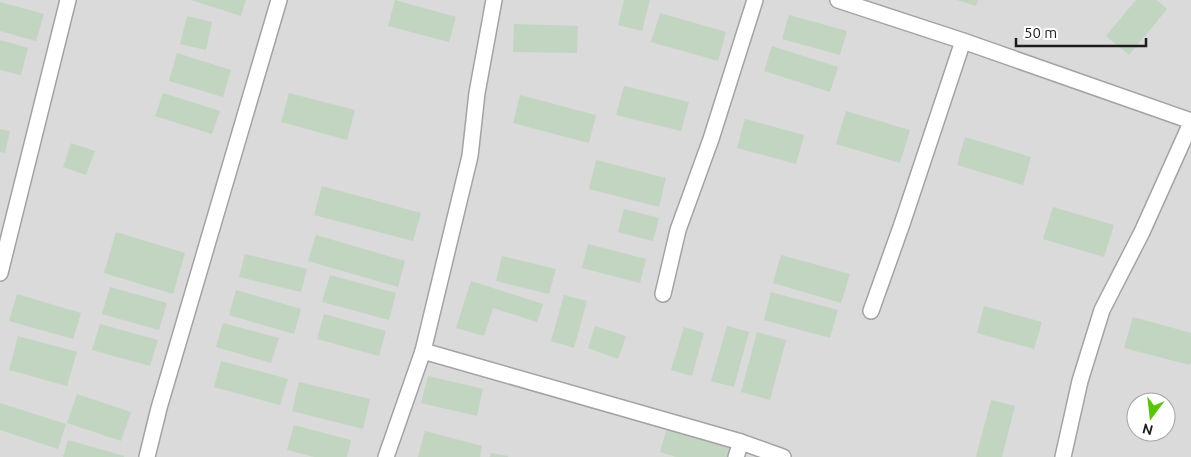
<svg xmlns="http://www.w3.org/2000/svg" width="1191" height="457" viewBox="0 0 1191 457" font-family="Ubuntu,sans-serif">
<style>
.residential{fill:#d9dad9;fill-rule:evenodd}
.building{fill:#c1d5c1}
.lines{fill:none;stroke-linecap:round;stroke-linejoin:round}
.minor-casing{stroke:#a3a3a3;stroke-width:18}
.minor{stroke:#fff;stroke-width:15}
</style>
<rect width="100%" height="100%" fill="#e0eee4"/>
<path class="residential" d="M0,0h1191v457h-1191zM1136,402h30v30h-30z"/>
<g class="building">
<path d="M191,0h55l-5,16z"/>
<path d="M395,0l61,17 -7,25 -61,-16z"/>
<path d="M624,0h26l-8,31 -24,-6z"/>
<path d="M957,0h21l-2,6z"/>
<path d="M1136,0h21l10,9 -38,46 -23,-19z"/>
<path d="M0,2l44,12 -8,27 -36,-10z"/>
<path d="M660,13l66,19 -8,29 -67,-19z"/>
<path d="M789,15l58,16 -7,24 -58,-16z"/>
<path d="M187,16l25,6 -6,28 -26,-6z"/>
<path d="M514,24l64,2 -1,27 -64,-1z"/>
<path d="M0,40l28,8 -7,27 -21,-5z"/>
<path d="M772,46l66,21 -8,25 -66,-21z"/>
<path d="M177,53l54,17 -8,27 -54,-16z"/>
<path d="M624,86l65,16 -8,29 -65,-16z"/>
<path d="M163,93l57,18 -8,23 -57,-18z"/>
<path d="M289,93l66,17 -8,30 -66,-18z"/>
<path d="M520,95l76,20 -7,28 -76,-20z"/>
<path d="M846,111l64,19 -10,33 -64,-19z"/>
<path d="M745,119l59,16 -8,29 -59,-16z"/>
<path d="M0,129l10,2 -5,22 -5,-1z"/>
<path d="M965,137l66,20 -8,28 -66,-20z"/>
<path d="M71,143l24,8 -9,24 -23,-8z"/>
<path d="M596,160l70,18 -7,29 -70,-18z"/>
<path d="M322,186l99,27 -8,28 -99,-26z"/>
<path d="M1053,207l61,18 -10,32 -61,-18z"/>
<path d="M624,209l35,9 -6,23 -35,-9z"/>
<path d="M116,232l69,21 -12,41 -69,-21z"/>
<path d="M316,235l89,26 -7,26 -90,-26z"/>
<path d="M588,244l58,15 -6,24 -58,-15z"/>
<path d="M245,254l62,15 -6,23 -62,-15z"/>
<path d="M781,255l69,19 -9,29 -68,-20z"/>
<path d="M502,256l54,13 -7,25 -53,-13z"/>
<path d="M330,275l66,18 -7,27 -67,-18z"/>
<path d="M471,281l72,23 -6,18 -44,-14 -9,28 -28,-8z"/>
<path d="M110,287l57,16 -8,27 -57,-16z"/>
<path d="M236,290l65,19 -7,25 -65,-19z"/>
<path d="M771,292l67,18 -8,28 -66,-18z"/>
<path d="M17,294l64,19 -8,26 -64,-18z"/>
<path d="M564,295l23,6 -13,47 -23,-7z"/>
<path d="M984,306l58,16 -8,27 -57,-16z"/>
<path d="M324,314l62,17 -7,25 -62,-17z"/>
<path d="M1133,317l58,16v29l-1,3 -66,-17z"/>
<path d="M223,323l56,15 -8,25 -55,-16z"/>
<path d="M100,324l58,16 -8,26 -58,-16z"/>
<path d="M595,326l31,10 -8,23 -30,-11z"/>
<path d="M727,326l22,6 -15,55 -23,-6z"/>
<path d="M684,327l20,6 -12,43 -21,-6z"/>
<path d="M757,332l29,8 -16,60 -29,-8z"/>
<path d="M18,336l59,16 -10,34 -58,-16z"/>
<path d="M221,361l67,18 -8,26 -66,-18z"/>
<path d="M428,376l55,13 -6,27 -56,-13z"/>
<path d="M299,382l71,17 -7,30 -71,-18z"/>
<path d="M77,394l54,18 -10,29 -54,-18z"/>
<path d="M991,400l24,6 -13,51h-26z"/>
<path d="M0,403l66,21 -8,25 -58,-19z"/>
<path d="M294,425l57,15 -4,17h-33l-27,-7z"/>
<path d="M667,428l63,18 -3,11h-51l-16,-5z"/>
<path d="M425,431l57,15 -2,11h-62z"/>
<path d="M68,440l56,16v1h-61z"/>
<path d="M491,453l17,3v1h-18z"/>
</g>
<g class="lines">
<defs>
<g id="minor">
<path d="M838,0l125,41 228,80"/>
<path d="M0,273l68,-273"/>
<path d="M663,294l15,-64 33,-91 44,-139"/>
<path d="M871,311l31,-87 61,-183"/>
<path d="M423,351l318,91 42,15"/>
<path d="M147,457l12,-49 120,-408"/>
<path d="M386,457l37,-106 47,-195 7,-63 17,-93"/>
<path d="M736,457l5,-15"/>
<path d="M1063,457l17,-76 22,-71 40,-78 49,-109"/>
</g>
</defs>
<use href="#minor" class="minor-casing"/>
<use href="#minor" class="minor"/>
</g>
<g transform="translate(1151 417) rotate(195)"><circle r="24" fill="#ffffff" stroke="#a4a4a4"/>
<path d="M0-4L9 19L0 12L-9 19Z" fill="#53c800"/>
<text y="-8" font-size="14" font-weight="bold" text-anchor="middle" fill="#1c1c1c">N</text>
</g>
<path d="M1016 38v8h130v-8" fill="none" stroke="#1c1c1c" stroke-width="2.5"/>
<text x="1024" y="38" font-size="15" fill="#1c1c1c" stroke="#ffffff" stroke-width="4" paint-order="stroke">50 m</text>
</svg>
